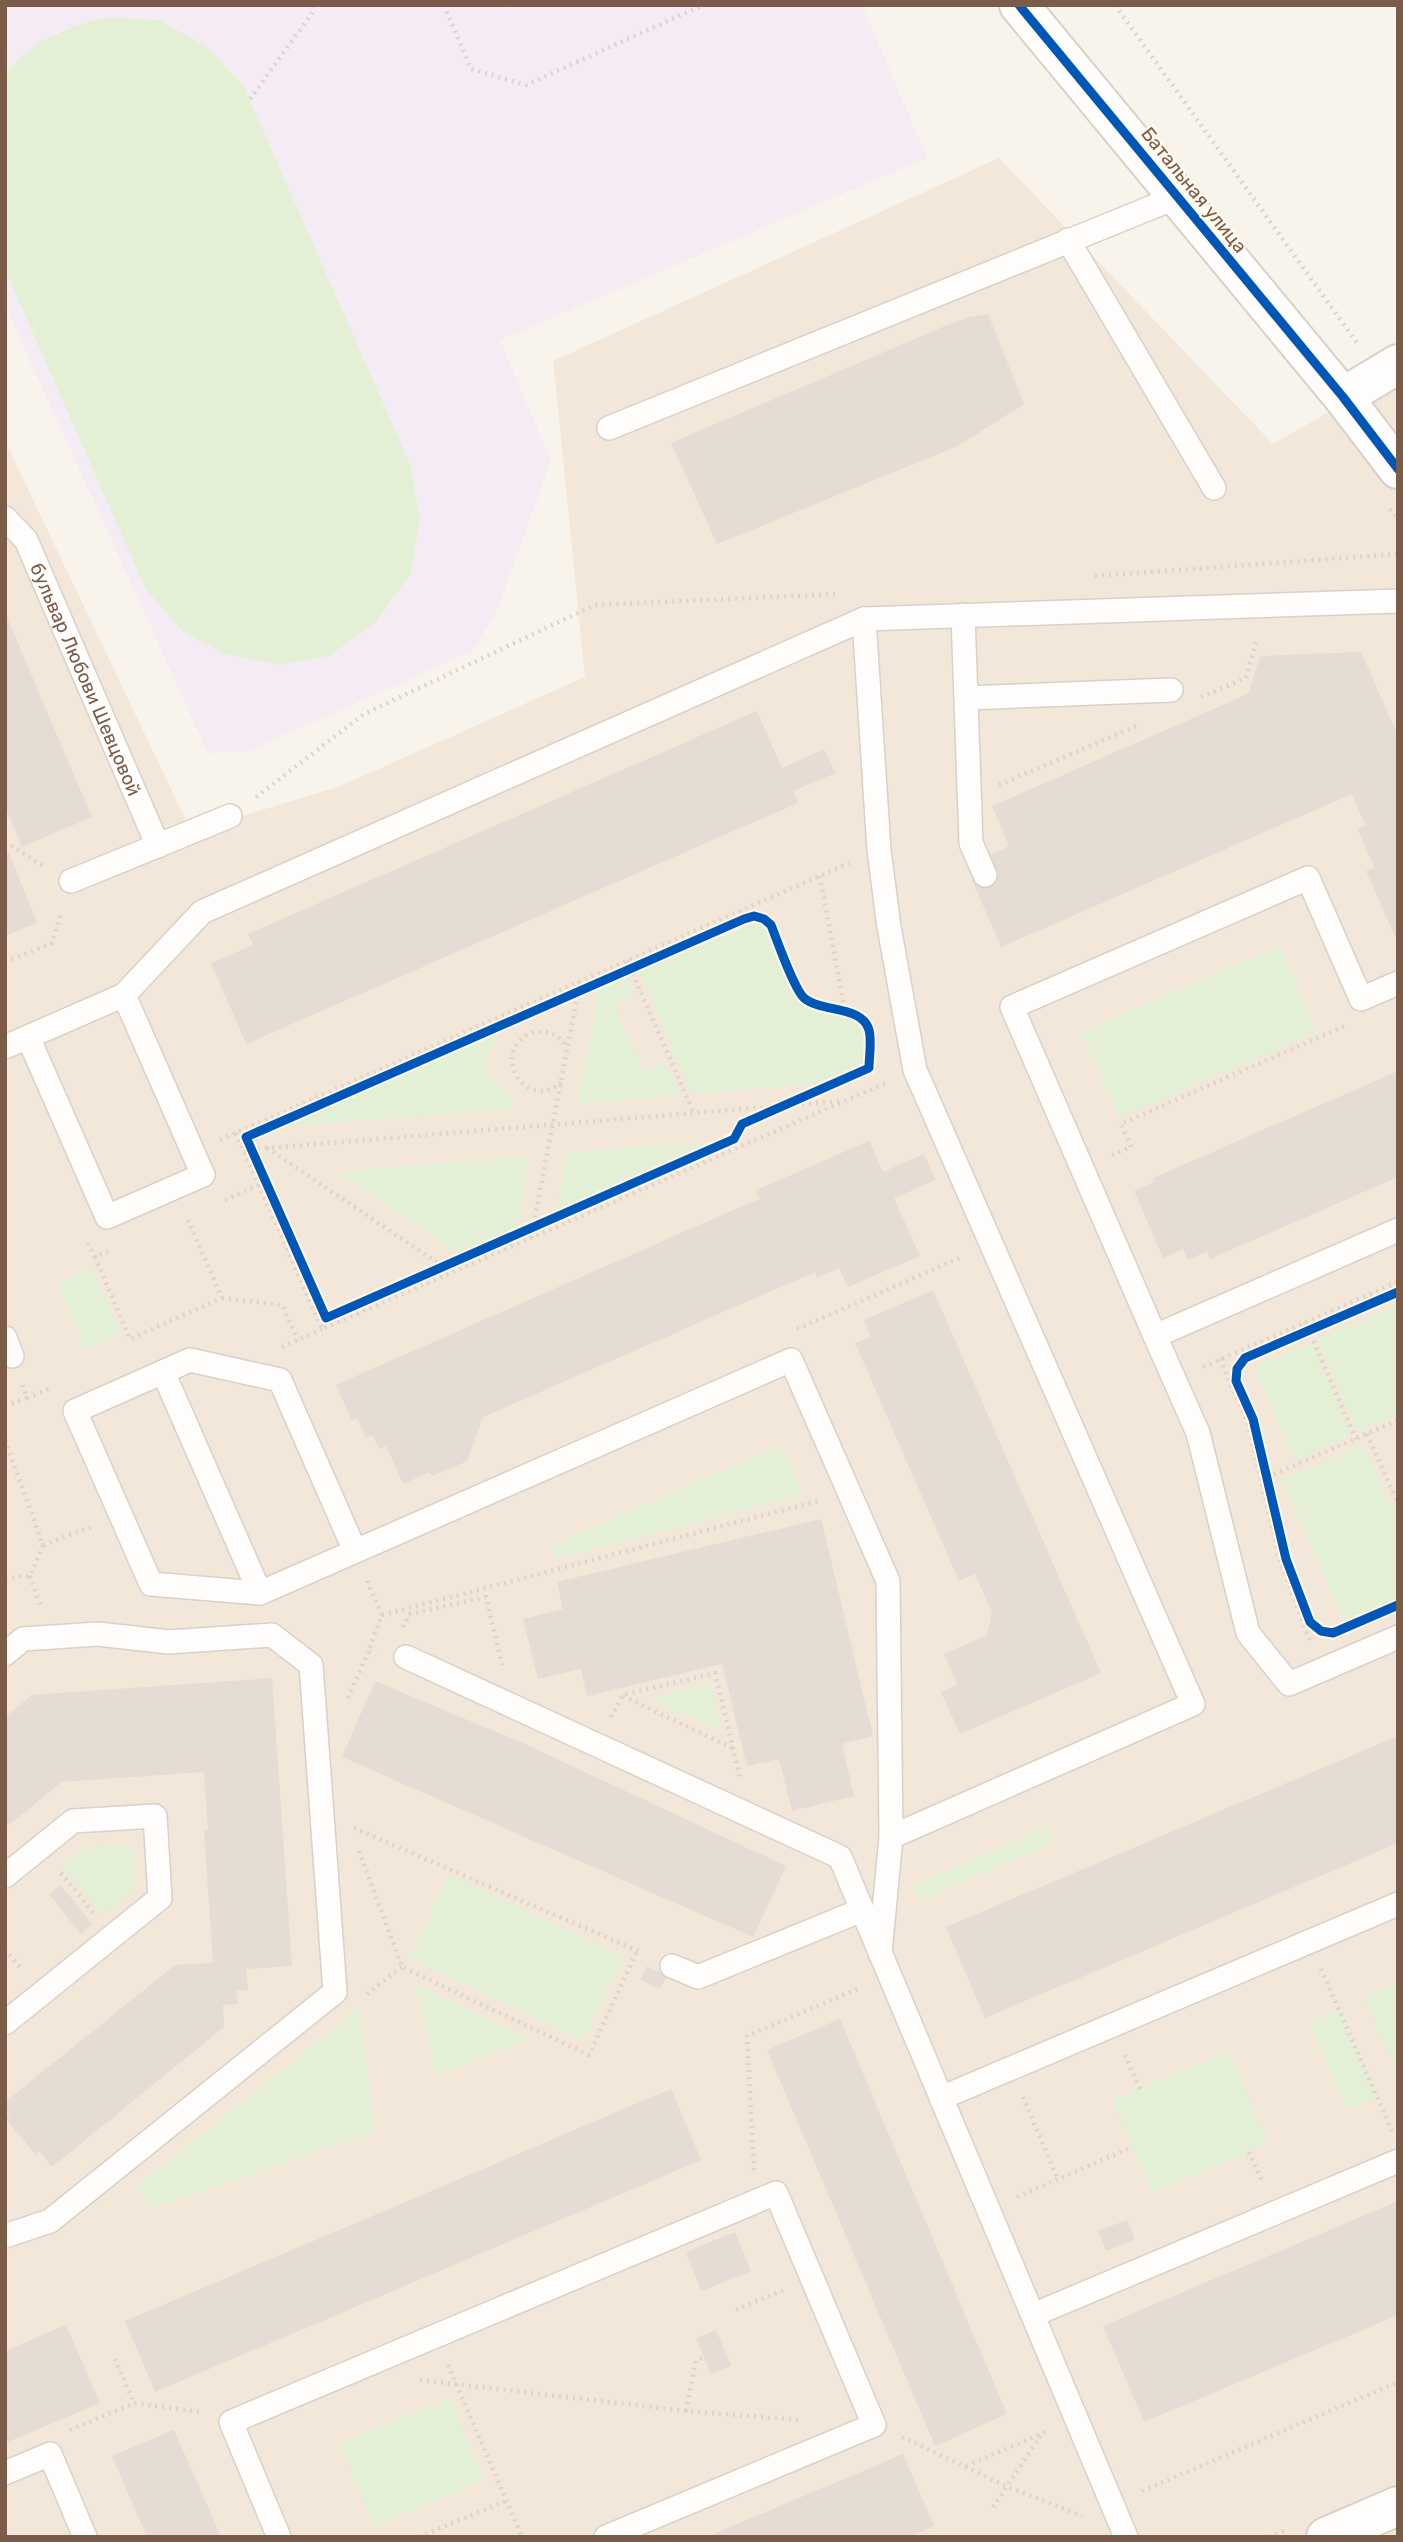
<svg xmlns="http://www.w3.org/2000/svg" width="1403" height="2542" viewBox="0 0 1403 2542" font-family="Rubik,sans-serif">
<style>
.residential{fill:#f2e7d9}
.education{fill:#f5ebf4}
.green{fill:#e4f0d5}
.building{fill:#e5dcd3}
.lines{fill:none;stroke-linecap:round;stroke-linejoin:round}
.lane-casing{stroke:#d8d1ca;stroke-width:26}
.street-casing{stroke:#d8d1ca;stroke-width:42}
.secondary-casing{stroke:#d8d0c8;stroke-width:42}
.path{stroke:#dbd3cd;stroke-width:4.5;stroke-dasharray:2 5;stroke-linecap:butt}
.lane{stroke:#fefdfc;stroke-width:23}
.street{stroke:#fefdfc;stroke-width:38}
.secondary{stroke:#fefdfc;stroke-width:38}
.cycleway-casing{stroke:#fff9ee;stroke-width:13}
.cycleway{stroke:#0057b8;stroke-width:9}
.labels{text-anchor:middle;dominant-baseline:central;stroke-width:5;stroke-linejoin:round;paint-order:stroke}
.street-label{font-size:19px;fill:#7a5c48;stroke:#fff9ee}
</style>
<rect width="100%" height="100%" fill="#f8f4ec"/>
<path class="residential" d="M999,158l274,286 125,-72v2165h-1393v-2096l186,390 147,-44 247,-110 -32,-316z"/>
<path class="education" d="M5,5h498l2,4 10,-4h347l65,153 -427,182 51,120 -52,146 -26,45 -227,101 -38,1 -203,-447v-36l140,318 134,77 50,-9 47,-34 -126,-523 -7,-14 -37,-39 -47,-26 -54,-3 -50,16 -39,27 -11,15z"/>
<g class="green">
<path d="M105,17l54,3 47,26 37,39 167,379 10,54 -9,55 -35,49 -47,34 -50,9 -53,-11 -43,-22 -38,-44 -140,-318v-195c26,-36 60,-46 100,-58z"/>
<path d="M754,923c21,6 30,57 42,75 14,22 59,12 66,32 3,10 1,23 1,33l-47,21 -124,10 -53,-122z"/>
<path d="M1280,946l37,86 -198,86 -38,-86z"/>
<path d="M627,977l9,18 -22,10 29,66 22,-9 15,33 -103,9 22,-114z"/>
<path d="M502,1032c-23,25 -18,49 11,65l1,12 -230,18z"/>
<path d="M714,1141l-157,69 10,-58z"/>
<path d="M530,1156l-13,71 -60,26 -121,-81z"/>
<path d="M92,1268l29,67 -35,15 -29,-67z"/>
<path d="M1398,1305v110l-39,15 -4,-3 -38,-87z"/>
<path d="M1311,1343l40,92 -57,25 -40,-92z"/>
<path d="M1364,1444l28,65 6,-2v94l-53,23 -63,-144z"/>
<path d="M781,1445l22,49 -247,65 -6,-13z"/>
<path d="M709,1683l14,50 -75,-34z"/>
<path d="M1047,1827l7,15 -135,59 -7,-15z"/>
<path d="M118,1844l11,2 5,6 2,37 -34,27 -40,-51c23,-19 27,-19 56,-21z"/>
<path d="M449,1874l174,83 -39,84 -175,-82z"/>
<path d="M1398,1983v93l-34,-78z"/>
<path d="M415,1984l114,55 -93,37z"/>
<path d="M359,2008l16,124 -223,76 -15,-22z"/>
<path d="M1339,2009l38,88 -30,13 -39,-88z"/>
<path d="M1229,2052l39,92 -117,49 -39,-93z"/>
<path d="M450,2398l34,82 -110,46 -35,-83z"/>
</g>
<g class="building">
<path d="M988,314l36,90 -66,42 -241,98 -46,-101 274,-117 25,-9z"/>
<path d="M5,613l87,204 -70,30 -17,-40z"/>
<path d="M1361,652l37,84v207l-32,-72 8,-4 -16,-38 7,-4 -13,-31 -351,153 -29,-67 25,-10 -6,-15 18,-9 -17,-40 256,-112 12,-38z"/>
<path d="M757,711l25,57 42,-19 11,24 -42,18 5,12 -552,241 -35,-81 42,-18 -5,-11z"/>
<path d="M9,853l28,70 -32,13v-82z"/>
<path d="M1398,1071v106l-188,82 -3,-8 -19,9 -5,-11 -20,9 -29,-67 20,-9 -1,-4z"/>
<path d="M869,1141l14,31 41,-18 12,26 -42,18 26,58 -72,31 -9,-19 -22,10 -2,-6 -332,145 -16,44 -35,15 -2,-4 -27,12 -17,-38 -7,3 -6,-14 -7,3 -9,-20 -5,3 -16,-36 411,-181 13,-5 -4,-9z"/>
<path d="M933,1290l168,383 -141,61 -19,-42 16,-7 -13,-31 43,-19 5,-23 -17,-38 -16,7 -104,-238 16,-6 -7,-17z"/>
<path d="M821,1519l52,217 -31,8 12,52 -62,15 -13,-52 -32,7 -25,-102 -135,32 -6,-27 -43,10 -15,-60 40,-10 -6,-27z"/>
<path d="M272,1678l20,288 -46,3 2,21 -12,1 2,13 -15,1 1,22 -172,140 -13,-16 -4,3 -30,-36 5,-4 -5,-5v-7l170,-137 38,-2 -9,-133h4l-4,-58 -142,10 -57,46v-111l27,-22z"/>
<path d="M375,1681l152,64 259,121 -33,71 -411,-180z"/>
<path d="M1398,1736v107l-413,175 -39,-91z"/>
<path d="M61,1885l31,39 -11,10 -32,-40z"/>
<path d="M647,1966l20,10 -7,13 -20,-9z"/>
<path d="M840,2019l167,395 -72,32 -168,-396z"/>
<path d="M671,2089l30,71 -546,232 -30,-71z"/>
<path d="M1398,2201v114l-254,107 -41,-96z"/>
<path d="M1127,2220l8,19 -29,12 -8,-20z"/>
<path d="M735,2232l16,39 -50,20 -15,-39z"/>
<path d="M66,2325l34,78 -95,40v-92z"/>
<path d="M716,2330l15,36 -20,8 -15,-36z"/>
<path d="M174,2430l19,43 28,64h-74l-35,-81z"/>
<path d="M903,2454l31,72 -25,11h-202z"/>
</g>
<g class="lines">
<defs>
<g id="lane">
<path d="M1068,240l146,248"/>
<path d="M609,428l568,-231"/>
<path id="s1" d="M5,518l21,22 132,306"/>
<path d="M963,615l8,228 14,32"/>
<path d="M864,619l15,231 10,77 26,143 278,634 -302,133"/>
<path d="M966,698l205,-8"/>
<path d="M71,881l159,-65"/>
<path d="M1398,983l-37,16 -53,-121 -296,129 143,329 243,-106"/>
<path d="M28,1037l79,180 96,-42 -79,-180"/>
<path d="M5,1047l119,-52 78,-83 662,-293 534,-18"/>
<path d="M1155,1336l43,97 50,200 41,51 109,-47"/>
<path d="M5,1338l7,18"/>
<path d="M163,1372l97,221"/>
<path d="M355,1551l-75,-171 -90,-20 -115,51 76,173 109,9 531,-233 97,221 3,256 -11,116"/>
<path d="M5,1654l18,-15 75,-5 71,8 103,-7 39,30 24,327 -285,229 -45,15"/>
<path d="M406,1657l434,200 286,680"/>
<path d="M5,1876l68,-55 82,-5 5,82 -155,125"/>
<path d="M672,1966l26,11 164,-67"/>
<path d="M941,2098l457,-194"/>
<path d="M1033,2315l365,-154"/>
<path d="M5,2473l45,-19 35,83"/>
<path d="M279,2537l-48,-115 545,-229 98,232 -268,112"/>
</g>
<g id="street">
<path d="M1019,5l324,392 55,72"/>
<path d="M1343,397l55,-33"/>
</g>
<path id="secondary" d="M1326,2537l72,-31"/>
</defs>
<use href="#lane" class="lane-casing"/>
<use href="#street" class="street-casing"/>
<use href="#secondary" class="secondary-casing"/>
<g class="path">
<path d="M444,5l27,64 55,16 177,-80"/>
<path d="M1115,5l242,338"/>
<path d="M250,99l63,-87v-7"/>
<path d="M1390,509l8,10"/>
<path d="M1095,576l303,-22"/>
<path d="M1201,697l45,-19 11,-39"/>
<path d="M999,785l137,-59"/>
<path d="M256,797l108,-83 231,-109 243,-11"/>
<path d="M5,842l40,25"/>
<path d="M820,876l25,136"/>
<path d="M627,961l67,152"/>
<path d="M5,962l47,-19 9,-31"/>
<path d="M561,1082c-26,28 -68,-16 -40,-42 5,-6 12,-9 20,-8 12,0 20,5 26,16"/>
<path d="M236,1133l86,196 564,-246"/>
<path d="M220,1140l629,-277"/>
<path d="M267,1148l184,124"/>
<path d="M244,1150l596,-49"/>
<path d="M1112,1155l19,-8 -10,-23 226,-99"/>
<path d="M225,1200l34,-15"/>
<path d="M531,1238l49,-256"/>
<path d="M88,1243l7,14 16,-7"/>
<path d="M95,1257l35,82 92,-41 -35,-80"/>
<path d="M222,1298l60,7 16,35"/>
<path d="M1305,1322l51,117"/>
<path d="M797,1329l165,-72"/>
<path d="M282,1347l40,-18"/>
<path d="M1220,1359l27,62 33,140 30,80"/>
<path d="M1203,1367l195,-85"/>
<path d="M27,1398l24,-10"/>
<path d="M5,1406l22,-8 -5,-14"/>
<path d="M1367,1434l31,69"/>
<path d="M5,1440l38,105 -13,31 -25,2"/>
<path d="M1261,1480l137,-60"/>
<path d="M43,1545l48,-18"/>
<path d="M30,1576l11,32"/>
<path d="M367,1581l15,34 -14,36 8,4"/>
<path d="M382,1615l436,-114"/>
<path d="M403,1627l7,-13 76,-17 16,68"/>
<path d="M623,1696l109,52"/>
<path d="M348,1698l20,-46"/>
<path d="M611,1717l12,-22 92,-22 25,104"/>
<path d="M354,1828l284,123"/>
<path d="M359,1851l43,116 187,88 48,-104"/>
<path d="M61,1873l32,40"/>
<path d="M5,1949l17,21"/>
<path d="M1321,1969l71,162"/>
<path d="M367,1994l35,-27"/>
<path d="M1125,2055l15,34"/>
<path d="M1023,2097l35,83"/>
<path d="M1249,2152l14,31"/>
<path d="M754,2170l-7,-134 113,-48"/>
<path d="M1017,2197l115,-50"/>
<path d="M736,2310l48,-20"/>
<path d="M115,2359l19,44"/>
<path d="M448,2365l74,172"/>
<path d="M420,2380l266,31 115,9"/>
<path d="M686,2411l10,-51 8,-3"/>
<path d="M70,2430l64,-27 68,9"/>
<path d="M902,2437l104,49 76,30"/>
<path d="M966,2466l82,-35"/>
<path d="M1142,2491l256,-109"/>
<path d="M993,2507l49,-73"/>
<path d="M419,2537l87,-36"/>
<path d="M1269,2537l19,-8"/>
</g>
<use href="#lane" class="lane"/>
<use href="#street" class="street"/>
<use href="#secondary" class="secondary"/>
<defs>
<g id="cycleway">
<path d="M1019,5l324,392 55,72"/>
<path d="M754,916l10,3 7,6c6,15 23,64 33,73 18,15 58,7 65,32 3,11 0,27 0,38l-127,56 -8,15 -408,179 -80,-181 498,-218z"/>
<path d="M1398,1292l-153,66 -8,11 -1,12 17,38 33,140 24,63 11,9 12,2 65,-28"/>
</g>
</defs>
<use href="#cycleway" class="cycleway-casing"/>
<use href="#cycleway" class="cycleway"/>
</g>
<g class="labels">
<g class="street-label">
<text transform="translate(1194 190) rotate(51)">Батальная улица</text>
<text stroke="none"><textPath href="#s1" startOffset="182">бульвар Любови Шевцовой</textPath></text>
</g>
</g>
<rect width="1403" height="2542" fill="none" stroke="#7a5c48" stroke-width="14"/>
</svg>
